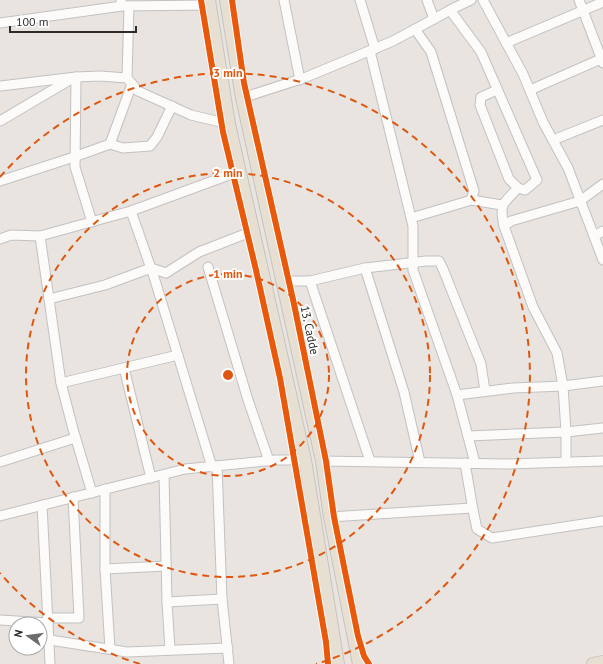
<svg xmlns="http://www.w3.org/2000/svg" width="603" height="664" viewBox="0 0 603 664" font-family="'PT Sans',sans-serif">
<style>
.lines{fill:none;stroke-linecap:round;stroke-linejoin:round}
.minor-casing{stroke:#c2c1c2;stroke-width:11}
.major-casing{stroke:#c5c3c1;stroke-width:14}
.minor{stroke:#fcfbfa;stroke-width:9}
.major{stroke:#e7e0d2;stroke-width:12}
.cycleway-casing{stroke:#fff;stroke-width:8}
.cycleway{stroke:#e8590c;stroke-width:6}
.ring{fill:none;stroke:#df570e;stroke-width:2;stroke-dasharray:7 5}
.labels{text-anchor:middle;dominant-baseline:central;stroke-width:4;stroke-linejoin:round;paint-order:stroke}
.street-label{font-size:12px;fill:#2b2b2b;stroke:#fff}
.centre{fill:#df570e;stroke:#fff;stroke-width:2}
.ring-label{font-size:12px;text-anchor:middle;font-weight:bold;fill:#df570e;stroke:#fff;stroke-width:4;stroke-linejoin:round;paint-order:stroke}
</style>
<rect width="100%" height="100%" fill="#e9e4e0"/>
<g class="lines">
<defs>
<g id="minor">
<path d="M121,0l1,6 88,-1"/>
<path d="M284,0l16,80"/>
<path d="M360,0l15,49"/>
<path d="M427,0l7,19"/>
<path d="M483,0l40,74 20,48 25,46 35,92"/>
<path d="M579,0l24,63"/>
<path d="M450,10l31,42 56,128 -12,10 -7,-2 -9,-9 -29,-74 1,-8 16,-7"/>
<path d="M0,23l122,-17"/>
<path d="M506,43l97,-41"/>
<path d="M370,51l43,175v44l44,125 18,68"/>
<path d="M76,77l-1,90 17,55"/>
<path d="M127,78l2,-72"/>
<path d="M0,86l76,-9 24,-1 27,2 11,13 53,24 38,9"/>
<path d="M530,90l73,-32"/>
<path d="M242,98l62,-20 89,-37 63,-34 15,-7"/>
<path d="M0,121l73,-43"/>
<path d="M553,140l50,-20"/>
<path d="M110,144l22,-60"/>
<path d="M0,181l74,-24 36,-13 13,4 27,-2 7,-9 15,-31"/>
<path d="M471,200l31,5"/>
<path d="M131,211l23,66 58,190"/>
<path d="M411,218l54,-16 6,-2 3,-9 -43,-139 -16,-23"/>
<path d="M504,226c-5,-23 -1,-22 14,-38"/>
<path d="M594,236l9,-5"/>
<path d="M0,239l11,-4 29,1"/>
<path d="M208,267l40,133 21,61"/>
<path d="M365,268l39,124 16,70"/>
<path d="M282,281h28l55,-13 61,-7h13l4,8 38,95 4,27"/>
<path d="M310,281l60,180"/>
<path d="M49,299l56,-14 46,-17 15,5 33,-21 54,-21"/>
<path d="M124,368l27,110"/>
<path d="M61,383l117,-28"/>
<path d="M457,395l56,-7 50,-2 40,-5"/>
<path d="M468,436l98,-4 37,-4"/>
<path d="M322,461l185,3 96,-3"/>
<path d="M0,462l75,-24"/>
<path d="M566,462v-30l-3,-46 -6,-33 -24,-46 -29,-81 7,-5 69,-20 23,-17"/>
<path d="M465,463l8,47 4,19 15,9 111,-17"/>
<path d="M217,466l5,133 7,65"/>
<path d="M164,475l3,127 3,48"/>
<path d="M105,489v80l5,80"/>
<path d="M92,493l-19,-64 -12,-46 -21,-147 91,-25 109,-40"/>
<path d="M42,505l6,118"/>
<path d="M0,516l185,-47 91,-9h29"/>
<path d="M330,517l142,-9"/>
<path d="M105,569l61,-3"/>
<path d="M167,602l55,-3"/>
<path d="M48,618h31l-6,-121"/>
<path d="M0,620l48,3 2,41"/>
<path d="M50,640l77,12 101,-4"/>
</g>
<g id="major">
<path d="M209,0l20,124 76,336 33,204"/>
<path d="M226,0l16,98 80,363 8,56 29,147"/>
<path d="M593,664l10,-2"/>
</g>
</defs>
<use href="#minor" class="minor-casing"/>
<use href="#major" class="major-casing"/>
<use href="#minor" class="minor"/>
<use href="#major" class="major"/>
<defs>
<g id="cycleway">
<path d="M201,0l22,132 33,138 24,108 46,264 2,22"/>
<path d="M232,0l12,83 50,221 32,157 8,56 24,119 6,20 5,8"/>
</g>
</defs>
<use href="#cycleway" class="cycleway-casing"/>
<use href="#cycleway" class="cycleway"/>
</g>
<g class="ring">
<circle cx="228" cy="375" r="101"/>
<circle cx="228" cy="375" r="202"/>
<path d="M140 664A302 302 0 0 1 0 573M0 177A302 302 0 1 1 316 664"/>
</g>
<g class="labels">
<g class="street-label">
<text transform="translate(310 330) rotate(78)">13. Cadde</text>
</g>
</g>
<circle cx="228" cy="375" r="6" class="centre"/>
<g class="ring-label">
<text x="228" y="77">3 min</text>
<text x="228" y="177">2 min</text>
<text x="228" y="278">1 min</text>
</g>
<g transform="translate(28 636) rotate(284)"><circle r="19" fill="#ffffff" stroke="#aaaaaa"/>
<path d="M0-3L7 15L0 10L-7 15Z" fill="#6e6c6a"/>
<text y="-6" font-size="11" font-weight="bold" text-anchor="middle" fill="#2b2b2b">N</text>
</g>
<path d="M10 26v6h126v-6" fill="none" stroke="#2b2b2b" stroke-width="2"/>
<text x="16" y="26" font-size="12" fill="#2b2b2b" stroke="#ffffff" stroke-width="3" paint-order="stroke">100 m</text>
</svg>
